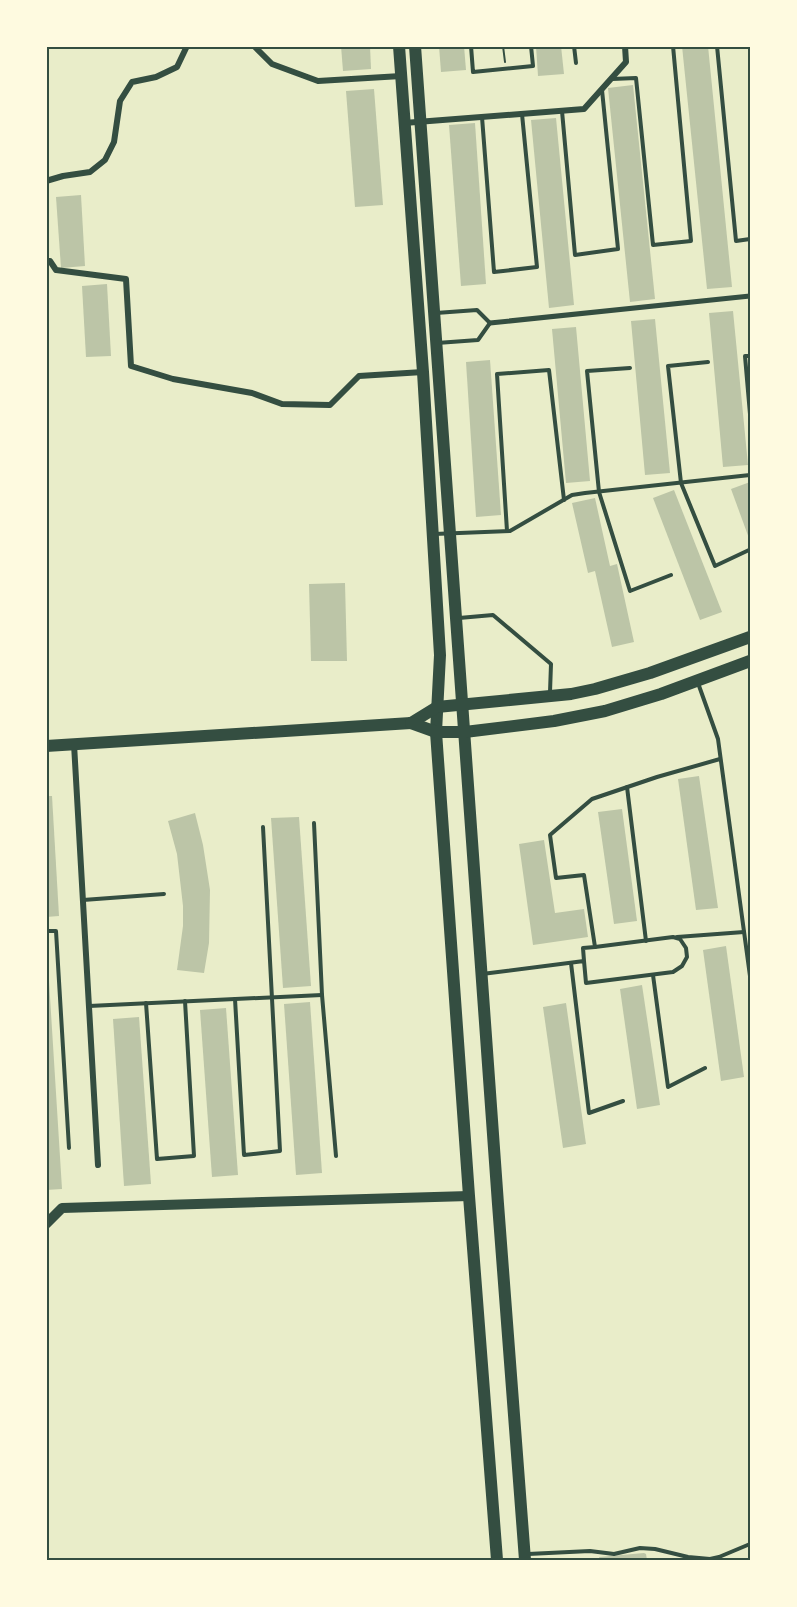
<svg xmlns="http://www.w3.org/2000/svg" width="797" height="1607" viewBox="0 0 797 1607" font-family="Montserrat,sans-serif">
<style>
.building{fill:#bcc5a7}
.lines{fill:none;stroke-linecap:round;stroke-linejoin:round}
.path{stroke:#344e41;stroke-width:2}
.service{stroke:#344e41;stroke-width:4}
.pedestrian{stroke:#344e41;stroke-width:5}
.minor{stroke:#344e41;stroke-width:6}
.tertiary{stroke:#344e41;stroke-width:10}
.secondary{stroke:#344e41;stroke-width:12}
.primary{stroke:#344e41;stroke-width:12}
.neatline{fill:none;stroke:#344e41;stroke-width:2}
</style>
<rect width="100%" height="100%" fill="#e9edc9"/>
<g class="building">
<path d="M341,46h29l1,23 -28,2z"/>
<path d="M439,46h25l2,24 -25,2z"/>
<path d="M536,46h25l3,28 -26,2z"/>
<path d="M682,46h26l24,241 -25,2z"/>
<path d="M633,85l22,214 -25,3 -22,-214z"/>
<path d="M374,89l9,116 -28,2 -9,-116z"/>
<path d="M556,118l18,187 -25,3 -18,-188z"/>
<path d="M475,123l11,161 -25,2 -12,-161z"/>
<path d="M81,195l4,71 -24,2 -5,-71z"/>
<path d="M107,284l4,72 -25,1 -4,-71z"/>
<path d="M733,311l15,154 -25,2 -14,-154z"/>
<path d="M655,319l15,154 -25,2 -14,-154z"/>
<path d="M576,327l14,154 -24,2 -14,-154z"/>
<path d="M490,360l11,155 -25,2 -10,-155z"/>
<path d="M750,482v59l-19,-52z"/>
<path d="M674,490l48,122 -22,8 -47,-122z"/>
<path d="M595,498l15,68 7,-2 17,78 -22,5 -17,-76 -7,2 -16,-70z"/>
<path d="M345,583l2,78h-36l-2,-77z"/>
<path d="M699,776l19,132 -22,2 -18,-131z"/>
<path d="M46,796h6l7,120 -13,1z"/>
<path d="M622,809l15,112 -23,3 -16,-112z"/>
<path d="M195,813l8,32 7,45 -1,53 -5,30 -27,-3 6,-44v-20l-6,-52 -9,-33z"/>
<path d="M299,817l12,169 -28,2 -12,-170z"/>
<path d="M544,840l11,73 29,-4 4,28 -55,8 -14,-101z"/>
<path d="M726,946l18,131 -23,4 -18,-131z"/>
<path d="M46,965h2l14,224 -16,1z"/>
<path d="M642,985l18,120 -23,4 -17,-120z"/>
<path d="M310,1002l12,171 -26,2 -12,-171z"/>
<path d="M566,1003l20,141 -23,4 -20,-141z"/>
<path d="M226,1008l12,167 -26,2 -12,-167z"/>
<path d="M139,1017l12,167 -27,2 -11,-167z"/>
<path d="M644,1553l2,1 1,6h-47l-1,-3z"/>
</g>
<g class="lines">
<path class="path" d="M503,46l2,16"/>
<g class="service">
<path d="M471,46l2,26 60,-6 -2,-20"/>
<path d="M574,46l2,17"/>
<path d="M717,46l19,195 14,-2"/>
<path d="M612,79l24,-1 17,167 38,-4 -18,-195"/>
<path d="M562,111l13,144 43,-6 -16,-159"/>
<path d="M482,117l12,155 43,-5 -15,-153"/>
<path d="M436,313l41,-3 13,13 -12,17 -41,3"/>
<path d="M750,356h-5l5,58"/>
<path d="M708,362l-40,4 13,117 34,83 34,-16"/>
<path d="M630,368l-43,3 12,121 31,99 41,-16"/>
<path d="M507,531l-10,-157 52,-4 15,130"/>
<path d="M434,534l76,-3 62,-36 13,-2 165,-18"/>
<path d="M459,618l34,-3 58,49 -1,28"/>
<path d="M698,683l20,56 32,237"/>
<path d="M627,787l19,154"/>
<path d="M314,823l8,172 14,161"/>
<path d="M83,900l81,-6"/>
<path d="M46,931h10l13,217"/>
<path d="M677,937l67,-5"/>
<path d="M595,947l-11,-72 -28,3 -6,-43 42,-36 65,-22 63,-18"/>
<path d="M571,963l18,150 34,-12"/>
<path d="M482,974l102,-13 -1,-13 12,-1 78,-10 7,2 6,9 1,9 -5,9 -9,6 -87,11 -2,-22"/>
<path d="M653,975l15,112 37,-19"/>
<path d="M235,999l9,156 36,-4 -17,-324"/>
<path d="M146,1003l11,156 37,-3 -9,-155"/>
<path d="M89,1006l233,-11"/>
<path d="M528,1554l62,-3 24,3 26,-6 15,1 33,8 22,2 9,-2 31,-13"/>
</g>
<path class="pedestrian" d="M490,323l260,-27"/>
<g class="minor">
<path d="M254,46l18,18 46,17 83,-5"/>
<path d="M404,123l180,-14 42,-47 -1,-16"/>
<path d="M46,181l17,-5 27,-4 15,-12 9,-18 6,-41 12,-19 24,-5 21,-10 10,-21"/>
<path d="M46,261h4l6,9 70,9 5,87 42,13 79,14 30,11 48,1 29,-29 64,-4"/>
<path d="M74,744l24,421"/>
</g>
<path class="tertiary" d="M46,1224l16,-16 407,-12"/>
<path class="secondary" d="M46,746l365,-23"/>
<g class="primary">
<path d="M399,46l24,326 17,283 -4,77 33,464 28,364"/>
<path d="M415,46l83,1158 27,356"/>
<path d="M411,723l26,-16 134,-13 24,-5 55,-16 100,-36"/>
<path d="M411,723l25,9h29l89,-11 51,-10 56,-17 89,-33"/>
</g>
</g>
<rect width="797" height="1607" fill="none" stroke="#fefae0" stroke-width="96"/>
<rect x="48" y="48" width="701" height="1511" class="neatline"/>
</svg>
